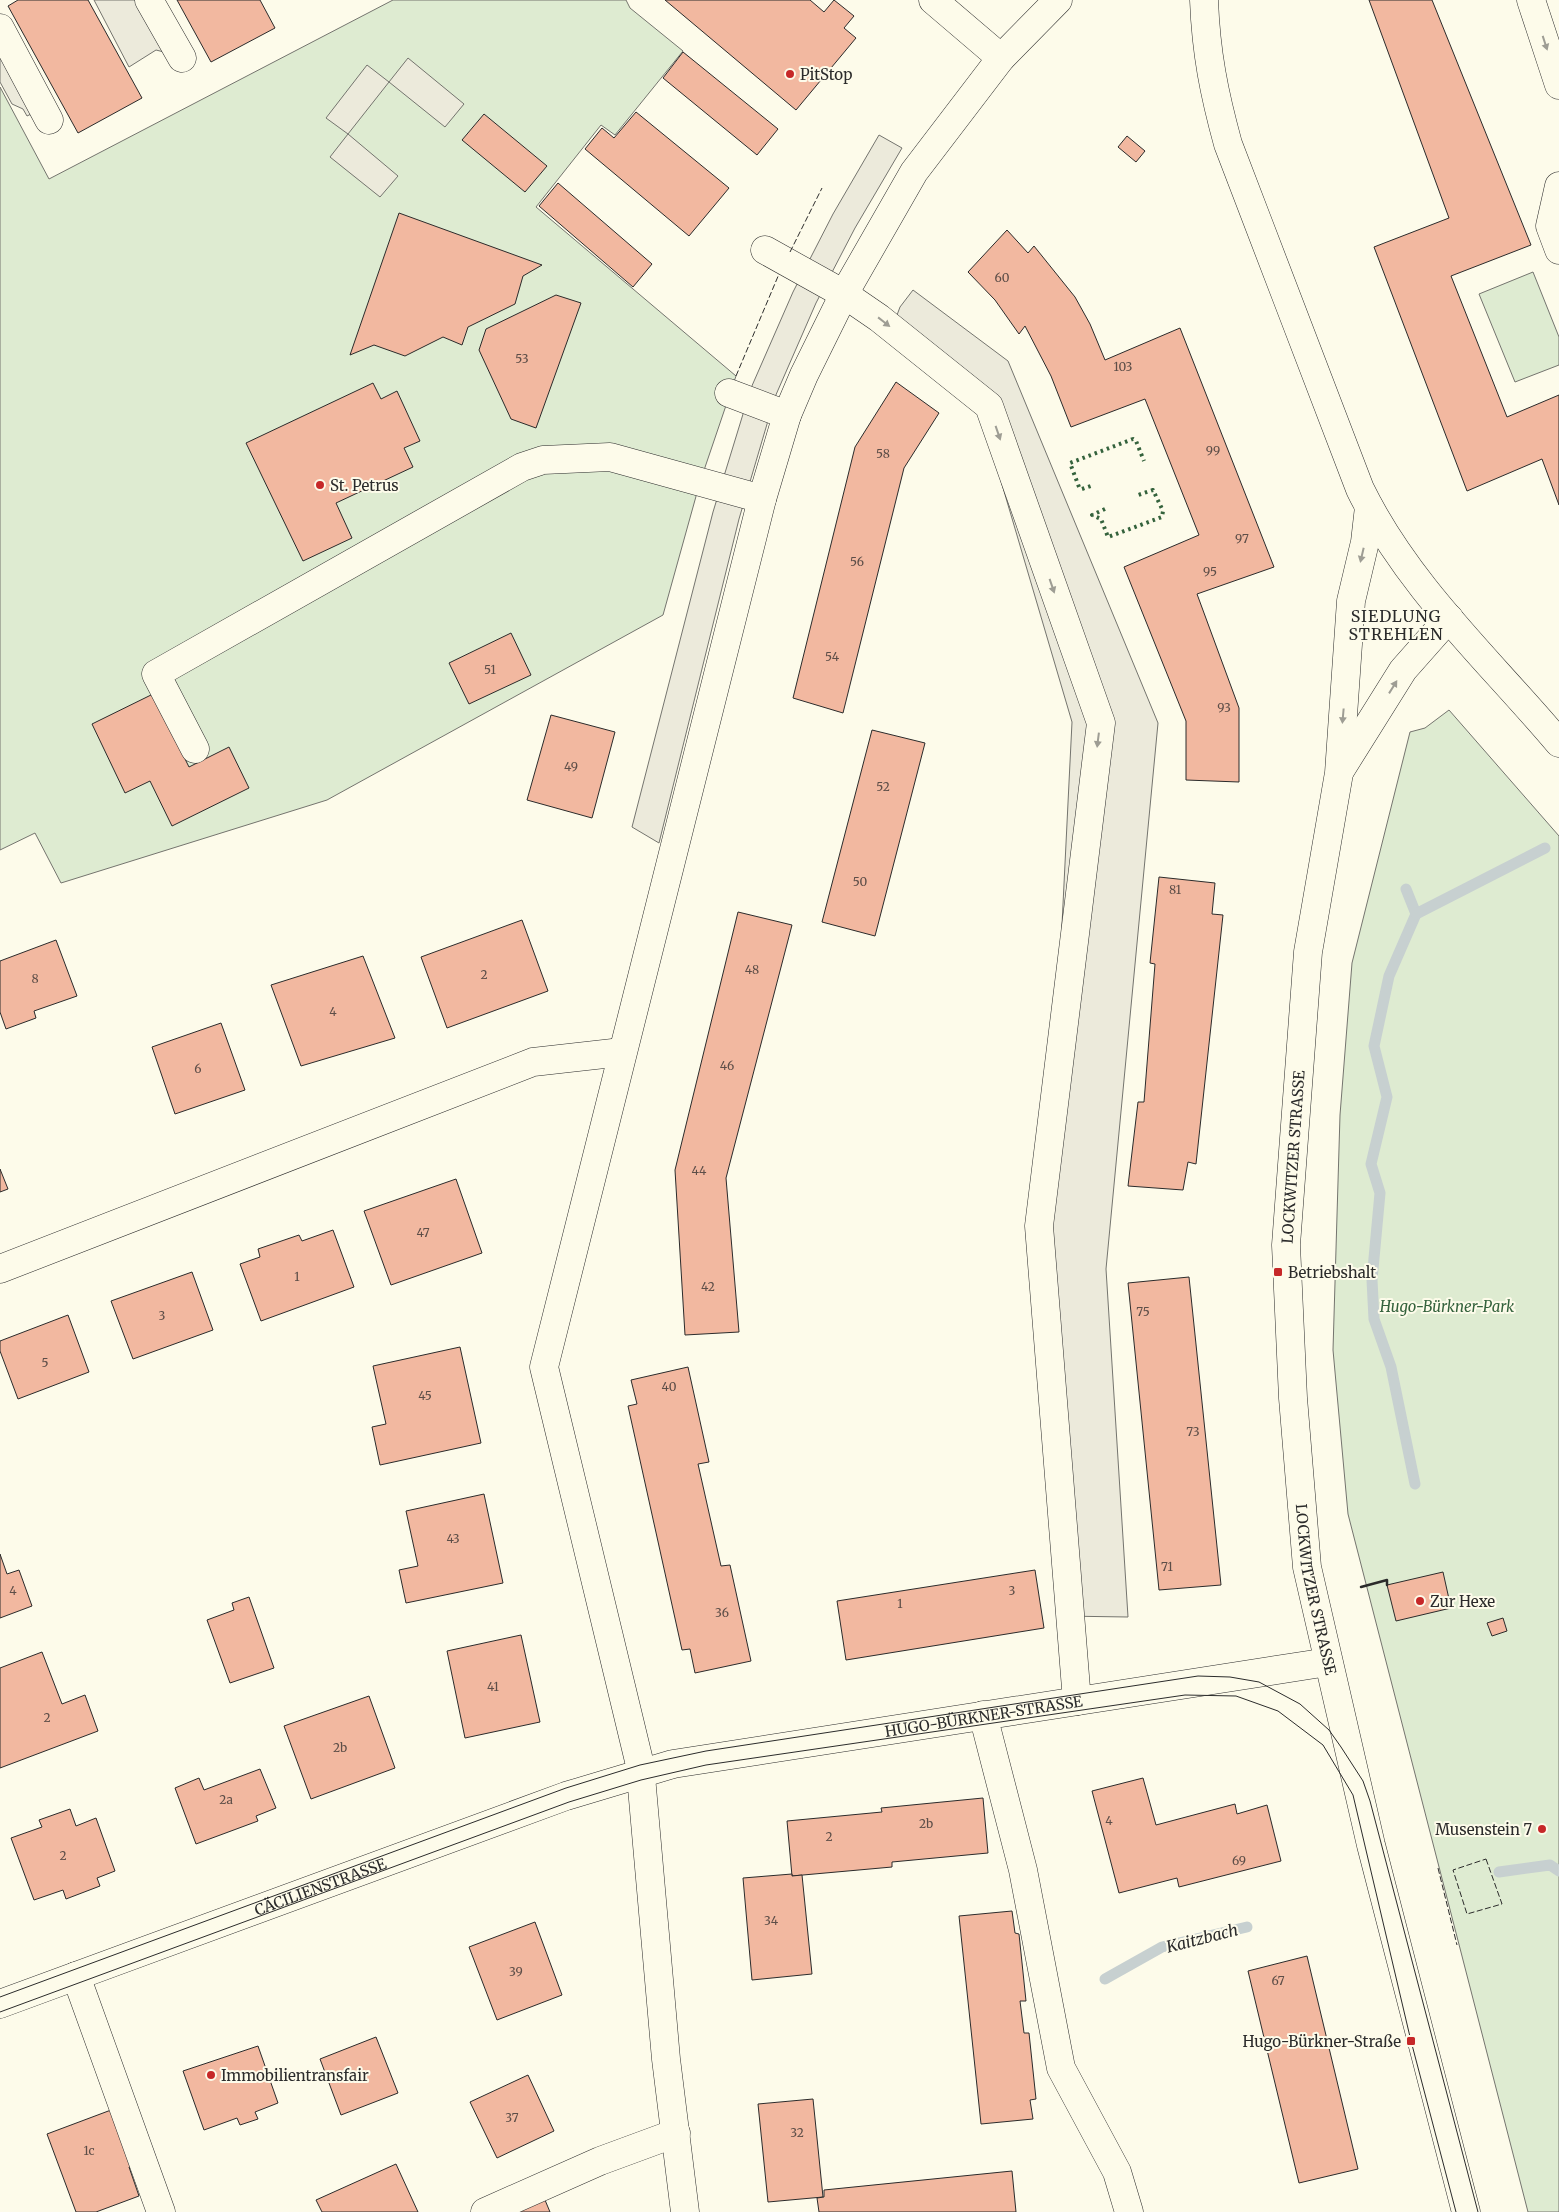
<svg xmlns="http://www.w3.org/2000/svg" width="1559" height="2212" viewBox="0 0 1559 2212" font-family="Merriweather,serif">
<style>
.green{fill:#deebd1;stroke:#74746e}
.parking{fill:#eceadb;stroke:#74746e}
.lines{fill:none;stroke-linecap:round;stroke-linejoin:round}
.stream{stroke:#c7d0d0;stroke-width:11}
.building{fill:#f2b8a0;stroke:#2b2b2b}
.minor-casing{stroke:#2b2b2b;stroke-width:29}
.major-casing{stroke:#2b2b2b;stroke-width:29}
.minor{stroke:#fdfbea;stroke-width:28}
.major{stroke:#fdfbea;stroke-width:28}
.tram{stroke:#2b2b2b;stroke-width:1}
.hedge{stroke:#34623c;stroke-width:4;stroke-dasharray:2.5 4;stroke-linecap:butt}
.fence{stroke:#2b2b2b;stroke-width:1;stroke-dasharray:6 2.5;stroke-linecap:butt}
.wall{stroke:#2b2b2b;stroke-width:2.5}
.oneway{fill:#9e9d94}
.poi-dot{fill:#c62828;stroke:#fdfbea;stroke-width:2}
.labels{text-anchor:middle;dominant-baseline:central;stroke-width:4;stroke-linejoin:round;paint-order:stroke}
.number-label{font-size:12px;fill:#5d4e48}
.poi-label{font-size:15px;fill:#2b2b2b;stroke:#fdfbea;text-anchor:start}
.street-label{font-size:15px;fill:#2b2b2b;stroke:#fdfbea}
.park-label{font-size:15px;font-style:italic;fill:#34623c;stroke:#fdfbea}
.neighbourhood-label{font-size:16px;letter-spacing:1px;fill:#2b2b2b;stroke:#fdfbea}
.water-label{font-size:16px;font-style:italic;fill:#2b2b2b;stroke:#fdfbea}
</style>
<rect width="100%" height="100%" fill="#fdfbea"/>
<g class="green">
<path d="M393,0h233l4,8 53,43 -68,84 -14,-10 -65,82 200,169 -36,106 -37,133 -336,185 -266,83 -26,-50 -35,17v-763l49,92z"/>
<path d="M1533,272l26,65v28l-44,17 -36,-88z"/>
<path d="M1449,710l110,126v1376h-31l-180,-698 -15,-164 7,-235 12,-152 58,-231 15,-4z"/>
</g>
<g class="parking">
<path d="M94,0h55l27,55 -20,-5 -27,17z"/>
<path d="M0,28l44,80 -17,8 -4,-7 -11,-5 -12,-22z"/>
<path d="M408,58l56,46 -19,23 -56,-45 -41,52 50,42 -18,21 -50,-40 18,-23 -22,-16 41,-53 22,17z"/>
<path d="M879,135l23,13 -47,80 -39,75 -41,94 -36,122 -80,324 -27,-16 81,-315 38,-124 42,-96 40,-78z"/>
<path d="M913,290l95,71 150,362 -52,546 22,348 -67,-1 -19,-286 30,-608 -94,-319 -91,-61 13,-35z"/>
</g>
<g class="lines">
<g class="stream">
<path d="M1406,889l10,25 -27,62 -15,70 13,51 -16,67 9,29 -8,87 2,39 17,48 24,117"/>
<path d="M1416,914l129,-66"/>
<path d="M1499,1872l51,-7 9,6"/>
<path d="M1105,1979l57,-32 85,-20"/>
</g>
</g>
<g class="building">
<path d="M18,0h70l54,98 -64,35 -70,-127z"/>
<path d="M177,0h83l15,28 -64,34z"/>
<path d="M665,0h145l14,12 10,-12 20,16 -10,12 12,10 -60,72z"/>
<path d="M1369,0h63l99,245 -80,31 56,141 52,-22v110l-17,-46 -75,32 -93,-244 75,-29z"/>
<path d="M683,52l95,77 -21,26 -94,-77z"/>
<path d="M636,112l93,76 -40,48 -104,-87 17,-21 12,10z"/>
<path d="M484,114l63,52 -22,26 -63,-52z"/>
<path d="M1127,136l18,15 -9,11 -18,-15z"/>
<path d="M558,183l94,81 -19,23 -94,-81z"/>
<path d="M399,213l143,52 -19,11 -8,28 -47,23 -6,18 -19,-8 -38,19 -31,-11 -24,10z"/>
<path d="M1007,230l21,23 6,-7 41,51 15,27 15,36 75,-32 94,239 -77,27 42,114v74l-53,-2v-59l-62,-154 75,-32 -54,-136 -74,28 -20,-51 -26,-50 -6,8 -24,-34 -27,-28z"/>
<path d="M556,295l25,8 -45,125 -25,-9 -32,-69 7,-21z"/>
<path d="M896,382l43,31 -35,55 -61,245 -50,-15 62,-251z"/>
<path d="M373,383l8,16 16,-8 23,50 -16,7 9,19 -77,36 16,35 -49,23 -57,-118z"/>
<path d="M511,633l20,42 -62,29 -20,-41z"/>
<path d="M153,694l36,73 40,-20 20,41 -77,38 -22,-45 -25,12 -33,-69z"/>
<path d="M551,715l64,17 -23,86 -65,-18z"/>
<path d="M872,730l53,13 -50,193 -53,-14z"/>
<path d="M1159,877l56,6 -3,31 11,1 -27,249 -8,-2 -5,28 -55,-4 10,-84h6l11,-138 -5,-1z"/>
<path d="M738,912l54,13 -66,253 13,154 -54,3 -10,-165z"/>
<path d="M522,920l26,71 -101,37 -26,-71z"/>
<path d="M56,940l21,56 -43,15 2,7 -30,11 -6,-17v-51z"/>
<path d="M363,956l32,82 -94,28 -30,-81z"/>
<path d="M221,1023l24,67 -70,24 -23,-67z"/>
<path d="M0,1169l8,20 -8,3z"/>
<path d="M456,1179l26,74 -91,32 -27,-74z"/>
<path d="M333,1230l21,57 -93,34 -21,-57 20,-7 -2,-8 41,-14 3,6z"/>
<path d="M192,1272l21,58 -80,29 -22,-58z"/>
<path d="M1189,1277l32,308 -62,5 -31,-307z"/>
<path d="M68,1315l21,57 -71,27 -18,-48v-10z"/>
<path d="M460,1347l21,96 -101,22 -8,-38 14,-3 -13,-58z"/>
<path d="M688,1367l21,95 -11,2 23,102 9,-1 21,96 -56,12 -5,-24 -8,1 -54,-244 9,-2 -6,-24z"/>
<path d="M484,1494l19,89 -97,20 -7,-33 19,-4 -12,-55z"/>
<path d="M0,1554l7,20 12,-4 13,36 -32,12z"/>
<path d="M1035,1570l9,58 -198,32 -9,-59z"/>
<path d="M1443,1572l8,36 -55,13 -9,-36z"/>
<path d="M249,1597l25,71 -44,15 -23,-63 27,-10 -2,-7z"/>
<path d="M1503,1618l4,13 -15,5 -5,-13z"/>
<path d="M521,1635l19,87 -75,16 -18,-87z"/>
<path d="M42,1652l20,52 23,-9 13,36 -98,37v-100z"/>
<path d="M369,1696l26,72 -84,31 -27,-73z"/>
<path d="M260,1769l16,39 -20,8 2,5 -62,23 -21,-56 24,-10 5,12z"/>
<path d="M1143,1778l13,47 79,-21 2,10 30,-9 14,56 -102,26 -2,-9 -58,15 -27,-102z"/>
<path d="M983,1798l5,55 -96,9v5l-100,9 -5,-55 95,-9 -1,-4z"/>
<path d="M70,1809l6,17 20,-8 19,53 -18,7 3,8 -34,13 -3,-9 -29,10 -23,-62 31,-11 -3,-7z"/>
<path d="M792,1874v2l10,-1 10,99 -60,6 -9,-102z"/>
<path d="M1012,1911l3,22 4,1 7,67h-6l4,32h5l7,66 -6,1 3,19 -52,5 -22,-208z"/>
<path d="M535,1922l27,73 -65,25 -28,-73z"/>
<path d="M1307,1956l51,213 -59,14 -51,-212z"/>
<path d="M376,2037l22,56 -57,22 -21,-56z"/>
<path d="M258,2046l20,57 -23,9 3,7 -18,6 -3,-7 -33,12 -21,-59z"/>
<path d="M528,2075l26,56 -57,27 -27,-56z"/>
<path d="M813,2099l10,98 -55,5 -10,-98z"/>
<path d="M111,2110l21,56 -3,1 10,29 -43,16h-20l-29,-78z"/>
<path d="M396,2164l22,48h-96l-6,-12z"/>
<path d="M1012,2171l4,41h-197l-2,-14 7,-1v-7z"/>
<path d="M545,2200l5,12h-34z"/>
</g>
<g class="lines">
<defs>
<g id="minor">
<path d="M149,0l33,58"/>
<path d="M933,0l68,58"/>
<path d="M1531,0l28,85"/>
<path d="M0,28l49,92"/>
<path d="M1559,186l-9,40 9,24"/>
<path d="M765,250l79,44 35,24 110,88 112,317 -62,503 38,475"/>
<path d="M729,393l58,22"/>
<path id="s1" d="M1369,507l-4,35 -14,59 -12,172 -31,179 -22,293 7,153 14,169 64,278 95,367"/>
<path d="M195,749l-39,-75 366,-207 21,-7 67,-3 152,42"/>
<path d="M1341,769l62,-99 46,-52"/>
<path d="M0,1269l533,-207 89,-10"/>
<path d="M983,1715l40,155 38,198 56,104 12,40"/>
<path d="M76,1976l85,236"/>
<path id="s2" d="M0,2004l566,-208 107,-32 655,-102"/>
<path d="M485,2212l115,-51 76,-28"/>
<path d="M685,2212l-19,-153 -26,-294 -96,-398 218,-868 25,-84 17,-40 40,-81 70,-122 87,-114 57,-58"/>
</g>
<path id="major" d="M1204,0c2,53 10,93 24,144l132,345c48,98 130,172 199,254"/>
</defs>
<use href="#minor" class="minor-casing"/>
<use href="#major" class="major-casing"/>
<use href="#minor" class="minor"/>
<use href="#major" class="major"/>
<g class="tram">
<path d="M0,1997l566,-209 74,-23 66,-14 492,-75 32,1 29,5 41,22 29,26 12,17 22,34 7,20 108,411"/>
<path d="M0,2012l569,-210 72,-22 65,-15 479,-70 51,1 42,15 45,34 30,50 58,246 45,171"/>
</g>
<g class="hedge">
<path d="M1079,487l-9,-24 63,-24 3,2 8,20"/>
<path d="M1082,489l12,-4"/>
<path d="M1105,509l-13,6 9,4 7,18 54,-20 1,-6 -10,-21 -15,5"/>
</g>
<g class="fence">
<path d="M790,252l32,-64"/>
<path d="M736,376l43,-102"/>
<path d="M1486,1859l16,45 -35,10 -14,-44z"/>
<path d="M1438,1868l19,77"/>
</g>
<path class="wall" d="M1361,1587l26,-7v5"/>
</g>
<defs><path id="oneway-solid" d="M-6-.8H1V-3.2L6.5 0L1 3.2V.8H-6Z" transform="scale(1.25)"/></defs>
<g class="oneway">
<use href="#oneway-solid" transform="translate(1545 43) rotate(72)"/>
<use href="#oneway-solid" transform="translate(884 322) rotate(38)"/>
<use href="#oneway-solid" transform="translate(998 433) rotate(71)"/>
<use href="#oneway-solid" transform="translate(1362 555) rotate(103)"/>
<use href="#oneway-solid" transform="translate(1052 586) rotate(71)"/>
<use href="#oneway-solid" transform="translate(1393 687) rotate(-58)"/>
<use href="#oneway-solid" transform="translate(1343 716) rotate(95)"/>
<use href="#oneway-solid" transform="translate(1098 740) rotate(97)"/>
</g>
<g class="poi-dot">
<circle cx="790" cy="74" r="5"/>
<circle cx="320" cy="485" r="5"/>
<rect x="1273" y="1267" width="10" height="10" rx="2.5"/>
<circle cx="1420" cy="1601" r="5"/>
<circle cx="1542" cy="1829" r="5"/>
<rect x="1406" y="2036" width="10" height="10" rx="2.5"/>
<circle cx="211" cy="2075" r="5"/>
</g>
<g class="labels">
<g class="number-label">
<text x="1002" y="277">60</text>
<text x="522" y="358">53</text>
<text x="1123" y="366">103</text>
<text x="1213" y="450">99</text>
<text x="883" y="453">58</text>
<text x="1242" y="538">97</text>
<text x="857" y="561">56</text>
<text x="1210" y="571">95</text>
<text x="832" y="656">54</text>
<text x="490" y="669">51</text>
<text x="1224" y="707">93</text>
<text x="571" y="766">49</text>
<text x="883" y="786">52</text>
<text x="860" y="881">50</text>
<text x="1175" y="889">81</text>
<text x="752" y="969">48</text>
<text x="484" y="974">2</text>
<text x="35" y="978">8</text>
<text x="333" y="1011">4</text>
<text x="727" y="1065">46</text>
<text x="198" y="1068">6</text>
<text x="699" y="1170">44</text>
<text x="423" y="1232">47</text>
<text x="297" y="1276">1</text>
<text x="708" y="1286">42</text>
<text x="1143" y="1311">75</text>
<text x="162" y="1315">3</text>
<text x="45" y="1362">5</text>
<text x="669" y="1386">40</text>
<text x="425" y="1395">45</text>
<text x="1193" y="1431">73</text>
<text x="453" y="1538">43</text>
<text x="1167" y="1566">71</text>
<text x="13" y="1590">4</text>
<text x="1012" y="1590">3</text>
<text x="900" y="1603">1</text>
<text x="722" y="1612">36</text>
<text x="493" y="1686">41</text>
<text x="47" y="1717">2</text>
<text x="340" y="1747">2b</text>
<text x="226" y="1799">2a</text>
<text x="1109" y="1820">4</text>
<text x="926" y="1823">2b</text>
<text x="829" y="1836">2</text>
<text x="63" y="1855">2</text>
<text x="1239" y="1860">69</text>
<text x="771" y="1920">34</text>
<text x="516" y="1971">39</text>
<text x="1278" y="1980">67</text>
<text x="512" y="2117">37</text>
<text x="797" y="2132">32</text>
<text x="89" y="2150">1c</text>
</g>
<g class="poi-label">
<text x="800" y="74">PitStop</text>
<text x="330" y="485">St. Petrus</text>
<text x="1288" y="1272">Betriebshalt</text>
<text x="1430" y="1601">Zur Hexe</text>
<text x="1532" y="1829" text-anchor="end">Musenstein 7</text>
<text x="1401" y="2041" text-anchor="end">Hugo-Bürkner-Straße</text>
<text x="221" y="2075">Immobilientransfair</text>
</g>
<g class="street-label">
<text transform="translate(1293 1157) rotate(-86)">LOCKWITZER STRASSE</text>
<text stroke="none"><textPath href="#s1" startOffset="1090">LOCKWITZER STRASSE</textPath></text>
<text stroke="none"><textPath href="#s2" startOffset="1029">HUGO-BÜRKNER-STRASSE</textPath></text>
<text stroke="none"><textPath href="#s2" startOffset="341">CÄCILIENSTRASSE</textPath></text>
</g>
<g class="park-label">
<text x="1447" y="1306">Hugo-Bürkner-Park</text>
</g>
<g class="neighbourhood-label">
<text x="1396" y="616">SIEDLUNG<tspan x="1396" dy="18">STREHLEN</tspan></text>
</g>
<g class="water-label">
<text transform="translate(1202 1938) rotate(-14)">Kaitzbach</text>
</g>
</g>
</svg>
